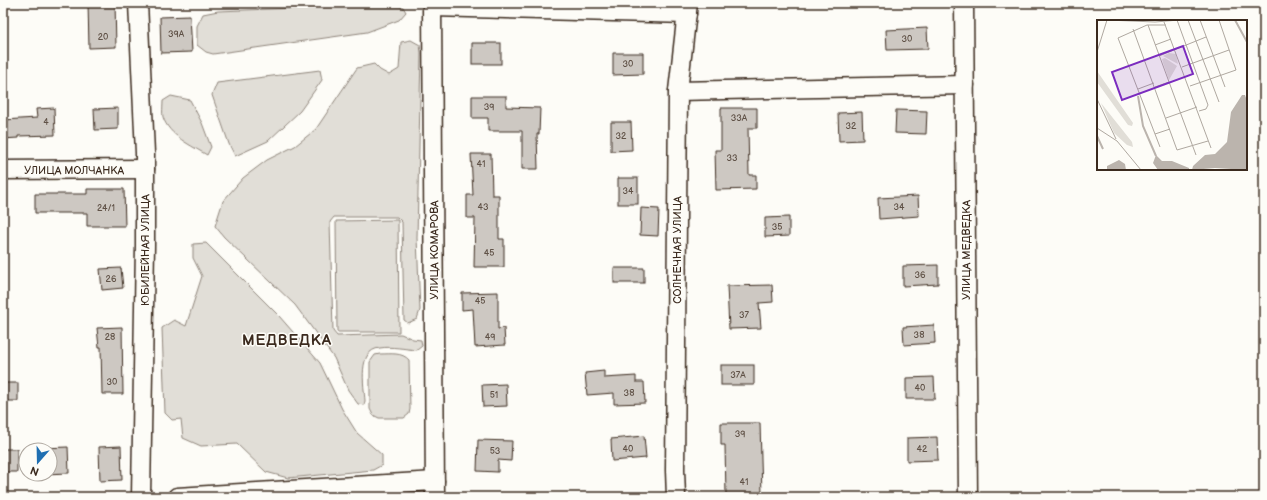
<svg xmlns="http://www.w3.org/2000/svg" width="1267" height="500" viewBox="0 0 1267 500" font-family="'Balsamiq Sans',sans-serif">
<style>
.green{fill:#e1ded7;stroke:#8e847a}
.building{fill:#cdc8c2;stroke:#3b2a1e}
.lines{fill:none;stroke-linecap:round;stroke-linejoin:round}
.minor-casing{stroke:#3b2a1e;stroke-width:21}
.minor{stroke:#fdfcf7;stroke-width:18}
.labels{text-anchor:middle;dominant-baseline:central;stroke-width:3;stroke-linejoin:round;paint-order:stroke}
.number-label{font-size:9px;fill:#605247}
.street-label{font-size:11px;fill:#3b2a1e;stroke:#fdfcf7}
.district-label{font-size:15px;font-weight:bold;letter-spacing:1px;fill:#3b2a1e;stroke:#fdfcf7}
.inset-river{fill:none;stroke:#bbb4ad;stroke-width:2}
.inset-road{fill:none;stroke:#afa8a0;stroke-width:1}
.view{fill:#7b2cbf;fill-opacity:0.15;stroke:#7b2cbf;stroke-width:2}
.inset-edge{fill:none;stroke:#3b2a1e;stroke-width:2}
</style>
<rect width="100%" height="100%" fill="#fdfcf7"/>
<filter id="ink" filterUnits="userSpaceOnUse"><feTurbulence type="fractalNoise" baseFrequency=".025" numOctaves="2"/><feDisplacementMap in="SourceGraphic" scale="8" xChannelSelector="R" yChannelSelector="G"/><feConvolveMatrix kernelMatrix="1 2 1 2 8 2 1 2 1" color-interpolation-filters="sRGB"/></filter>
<g filter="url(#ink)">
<g class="green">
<path d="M376,5l27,2 3,5 -7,8 -32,12 -154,22 -7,-2 -9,-7v-19l6,-12 15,-3z"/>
<path d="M411,40l9,5 1,8 -4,185 3,72 -3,9 -9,4 -4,-3 -2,-98 -5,-5h-63l-4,5 3,109 4,5 64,-2 12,5 8,1 1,6 -5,4c-12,-1 -26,-4 -37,-2 -23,2 -16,37 -15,53l-1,4 -6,-1 -10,-14 -14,-32 -39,-53 -71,-68 -9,-11 8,-25 20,-23 24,-18 28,-14 21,-17 41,-61 17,-4 6,6 9,5 10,-6 2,-27z"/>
<path d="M320,70l2,10 -22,31 -32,30 -33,15 -6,-12 -17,-49 5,-12z"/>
<path d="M171,96l19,4 12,23 9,24 -4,8c-15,-9 -38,-19 -44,-38 -1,-4 0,-11 0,-16z"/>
<path d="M398,220l1,112h-62l-1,-111z"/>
<path d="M206,243l73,73 41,47 22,46 15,24 25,22v10l-9,5 -85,8 -22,-6 -29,-28 -36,2 -18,-8 -2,-19 -9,1 -7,-7 -3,-85 12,-8 12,6 16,-50 -9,-18v-14z"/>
<path d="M380,354c11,0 22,-2 29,6l1,49 -1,5 -5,4h-25l-6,-3 -3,-6v-47l5,-7z"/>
</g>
<g class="building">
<path d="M88,3h27l1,44 -27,1z"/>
<path d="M190,16l2,36 -31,1 -1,-36z"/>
<path d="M927,28l1,21 -41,1 -1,-20z"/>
<rect x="472" y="43" width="29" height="21"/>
<path d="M613,53h30v21l-30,1z"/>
<path d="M472,96h34v11l34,1 -1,26h-2l1,35h-16v-38h-34v-13h-16z"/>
<path d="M54,108l1,27 -37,1v2l-15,1v-19l34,-2 -1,-9z"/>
<path d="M118,108v21l-23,1 -1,-21z"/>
<path d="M721,108h36v20h-9l1,47h7v14l-40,1 -1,-40h6z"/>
<path d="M896,110l31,1 -1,23 -31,-1z"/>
<path d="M862,112l1,28 -24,1 -1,-28z"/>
<path d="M611,122h20l1,28 -21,1z"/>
<path d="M471,154h20l1,41h7v44h5v28h-30l1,-49h-8v-23h6z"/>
<rect x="618" y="178" width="20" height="26"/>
<path d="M87,189h37l1,37h-38v-13h-52v-19h52z"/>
<path d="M918,196l1,20 -40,3 -1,-21z"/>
<path d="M641,208l18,1 -1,27 -18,-1z"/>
<path d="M789,217v19l-24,1v-19z"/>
<path d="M938,265v19l-35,2v-20z"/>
<path d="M121,268l2,20 -21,2 -2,-21z"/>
<rect x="614" y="268" width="30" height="15"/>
<path d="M772,285l1,17 -14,1 2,25 -32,1 -2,-43z"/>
<path d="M498,292v37l6,-1 1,17 -30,2 -2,-38 -11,1v-17z"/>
<path d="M934,325l1,18 -31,2 -1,-18z"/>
<path d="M122,327l1,67h-21l-1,-47h-2l-2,-19z"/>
<rect x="721" y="365" width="33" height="20"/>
<path d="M604,371v7l32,-2v6h8l1,21 -31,1v-11l-27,2 -2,-22z"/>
<path d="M934,377l1,22h-29v-21z"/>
<rect x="3" y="383" width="15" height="18"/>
<path d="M506,384l1,22 -24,1 -1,-22z"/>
<path d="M721,423h39l2,72 -36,1 -1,-51h-4z"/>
<path d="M644,436l2,22 -34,3 -1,-22z"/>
<path d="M937,437l1,23 -31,1v-23z"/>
<path d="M478,440l34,1 -1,20 -13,-1v12l-21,-1z"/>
<path d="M121,446l1,34 -22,1 -1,-34z"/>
<path d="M68,447l1,26 -25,1h6v-24h-7l-1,-2z"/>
<rect x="3" y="449" width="14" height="23"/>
</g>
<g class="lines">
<defs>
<g id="minor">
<path d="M138,3l7,150v92l-4,252"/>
<path d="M432,3l3,494"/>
<path d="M964,3l4,494"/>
<path d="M433,7l254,7"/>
<path d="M678,91l287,-6"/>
<path d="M3,170l142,-1"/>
<path d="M177,497l258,-16"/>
<path d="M676,497l-1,-27 3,-379 10,-88"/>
</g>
</defs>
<use href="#minor" class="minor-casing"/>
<use href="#minor" class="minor"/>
</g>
</g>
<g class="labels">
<g class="number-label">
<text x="176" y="34">39А</text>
<text x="103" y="37">20</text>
<text x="907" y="39">30</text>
<text x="628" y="64">30</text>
<text x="489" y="107">39</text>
<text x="739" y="118">33А</text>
<text x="46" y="122">4</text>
<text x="851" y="126">32</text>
<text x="621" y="136">32</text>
<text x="732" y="158">33</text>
<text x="481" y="164">41</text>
<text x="628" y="191">34</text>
<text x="483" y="207">43</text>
<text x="899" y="207">34</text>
<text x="106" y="208">24/1</text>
<text x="777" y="227">35</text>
<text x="489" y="253">45</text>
<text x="920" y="275">36</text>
<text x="111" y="279">26</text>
<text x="480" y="301">45</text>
<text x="744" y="315">37</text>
<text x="919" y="335">38</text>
<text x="110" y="337">28</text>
<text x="490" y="337">49</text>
<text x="738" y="375">37А</text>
<text x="112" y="382">30</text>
<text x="920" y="388">40</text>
<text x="629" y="393">38</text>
<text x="494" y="395">51</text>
<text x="740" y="434">39</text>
<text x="628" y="449">40</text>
<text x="922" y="449">42</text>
<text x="495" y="451">53</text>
<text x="744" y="482">41</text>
</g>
<g class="street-label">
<text x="74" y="170">УЛИЦА МОЛЧАНКА</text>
<text transform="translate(145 250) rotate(-90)">ЮБИЛЕЙНАЯ УЛИЦА</text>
<text transform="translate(434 250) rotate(-90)">УЛИЦА КОМАРОВА</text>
<text transform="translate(677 250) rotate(-90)">СОЛНЕЧНАЯ УЛИЦА</text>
<text transform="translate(966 250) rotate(-90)">УЛИЦА МЕДВЕДКА</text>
</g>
<g class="district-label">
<text x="287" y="340">МЕДВЕДКА</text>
</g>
</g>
<g transform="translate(1097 20)">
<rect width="150" height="150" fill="#fdfcf7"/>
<path d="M72,33l7,1 2,10 -15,-8zM68,38l12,8 -8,14 -6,-17 -1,-4zM0,51l36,52 -1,3 -4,-1 -31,-43zM4,83l31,39 1,5 -6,-2 -13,-12z" fill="#e1ded7"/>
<path d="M145,75h3l2,6v69l-32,-2 -23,2 1,-4 12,-11 10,-1 12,-12 4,-30zM59,135l6,6h10l17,7v2h-31l-5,-7zM22,140l6,4 1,6h-19v-4z" fill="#bbb4ad"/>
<path class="inset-river" d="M138,0l12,22M41,76l5,30 13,30M0,116l6,13"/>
<path class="inset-road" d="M10,0l48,2 24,-2M80,0l31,85 -2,4 -7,2M91,0l31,82M103,0l25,67M67,2l47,126M51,5l48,130M36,9l44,121 31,-9M58,25l16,-6M0,32l10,-32M62,36l47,-19M85,47l47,-17M93,66l46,-16 -17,-50M58,67l14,-5M41,69l16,-6M0,79l19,40M69,98l31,-11M0,108l20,13 24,29M58,114l15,-5M63,127l-42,-109 29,-13h19"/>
<path class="view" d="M86,26l10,28 -71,26 -10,-28z"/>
<rect width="150" height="150" class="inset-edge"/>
</g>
<rect width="1267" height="500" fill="none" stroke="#fdfcf7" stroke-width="16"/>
<rect x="8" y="8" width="1251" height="484" fill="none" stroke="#3b2a1e" stroke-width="1.5" filter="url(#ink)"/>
<g transform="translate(38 462) rotate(200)"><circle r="19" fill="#fdfcf7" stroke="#afa8a0"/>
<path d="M0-3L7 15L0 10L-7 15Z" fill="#1f6fb2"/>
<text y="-6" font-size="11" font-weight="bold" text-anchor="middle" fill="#3b2a1e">N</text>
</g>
</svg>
